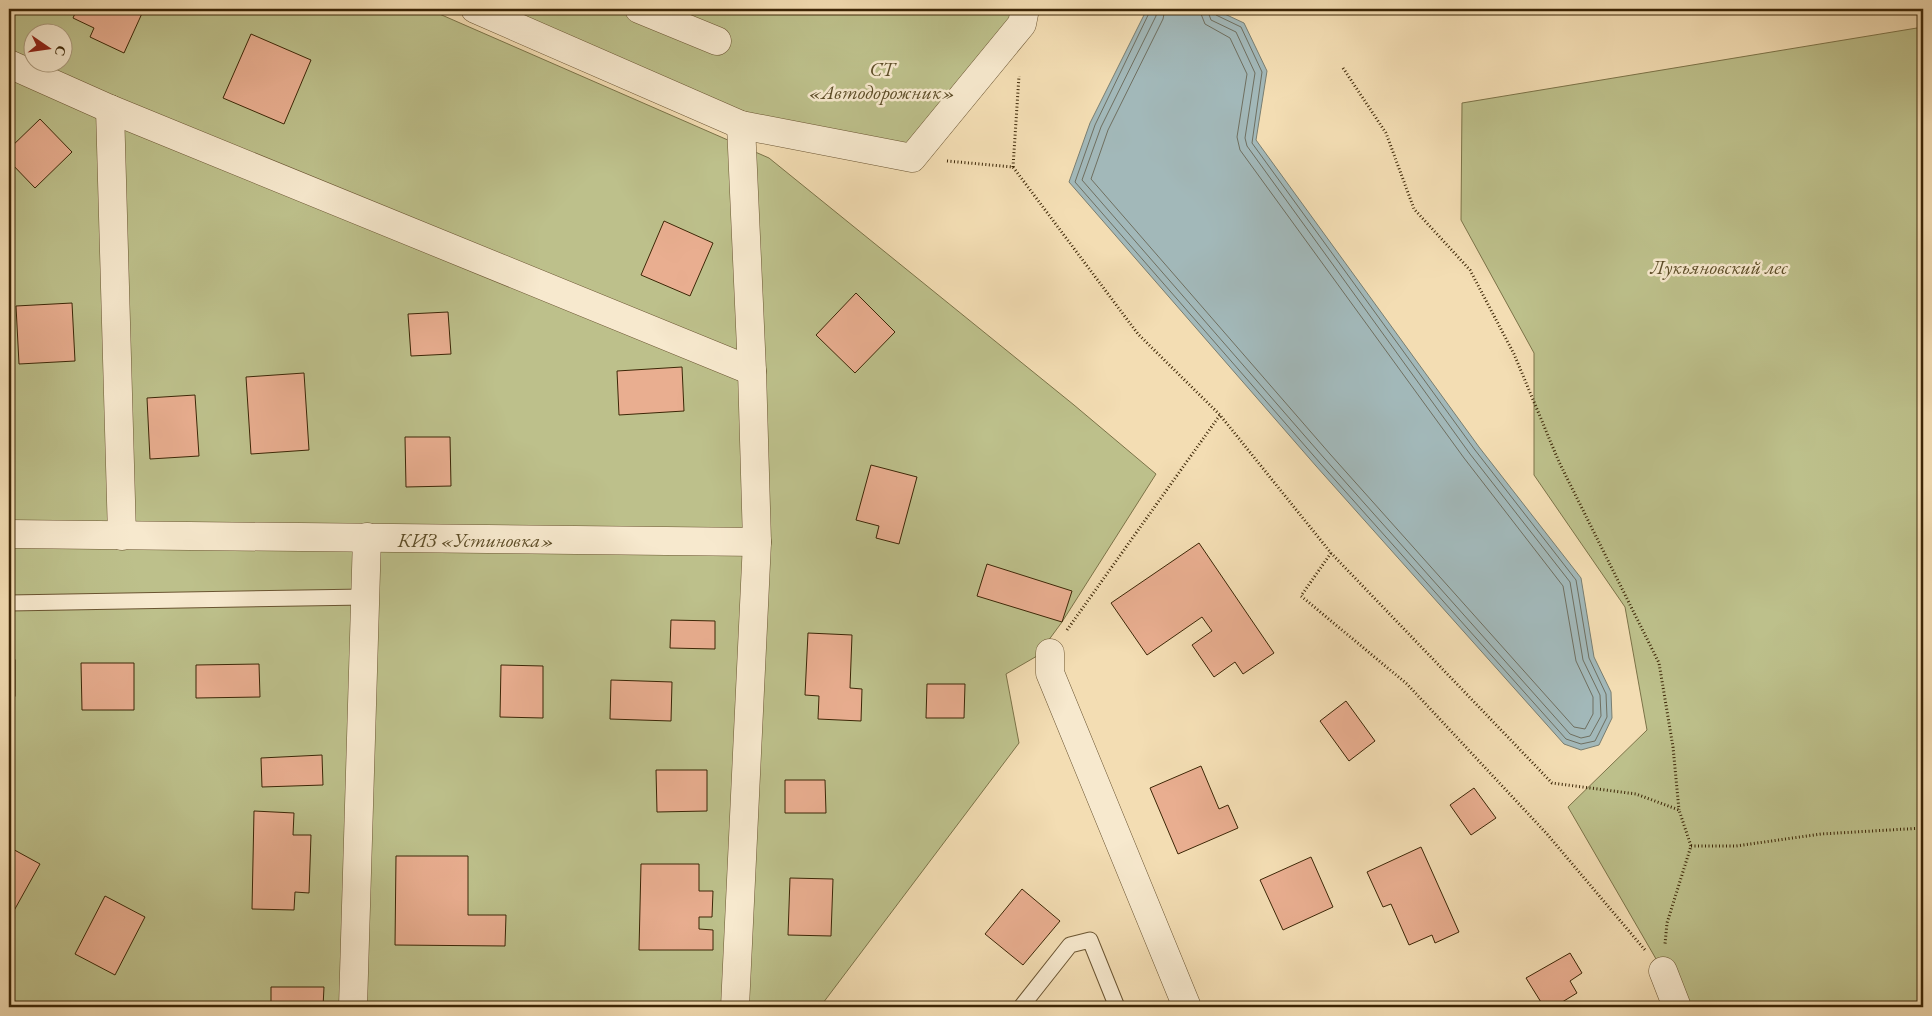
<svg xmlns="http://www.w3.org/2000/svg" width="1932" height="1016" viewBox="0 0 1932 1016" font-family="'EB Garamond',serif">
<style>
.green{fill:#bdc08b;stroke:#7c7348;fill-rule:evenodd}
.water{fill:#a2b8b9;stroke:#797e71}
.lines{fill:none;stroke-linecap:round;stroke-linejoin:round}
.shore{stroke:#6f6f60;stroke-width:1}
.building{fill:#e9ae90;stroke:#3c2606}
.lane-casing{stroke:#6a5431;stroke-width:17}
.street-casing{stroke:#6a5431;stroke-width:29}
.path{stroke:#3c2606;stroke-width:3;stroke-dasharray:1 2.5;stroke-linecap:butt}
.lane{stroke:#f7e9ce;stroke-width:15}
.street{stroke:#f7e9ce;stroke-width:28}
.labels{text-anchor:middle;dominant-baseline:central;stroke-width:5;stroke-linejoin:round;paint-order:stroke}
.park-label{font-size:20px;font-style:italic;fill:#5c4c27;stroke:#f7e9ce}
</style>
<rect width="100%" height="100%" fill="#f3ddb3"/>
<filter id="stains"><feTurbulence type="fractalNoise" baseFrequency=".004" numOctaves="4"/><feColorMatrix values="0 0 0 0 .2 0 0 0 0 .09 0 0 0 0 .02 0 0 0 .5 -.17"/></filter>
<radialGradient id="worn" r=".72"><stop offset=".6" stop-color="#630" stop-opacity="0"/><stop offset="1" stop-color="#630" stop-opacity=".3"/></radialGradient>
<g class="green">
<path d="M9,9h390l7,3 2,-3h20l341,149 305,247 82,69 -94,148 -25,34 -31,18 13,69 -199,264h-811zM32,32h30v30h-30z"/>
<path d="M475,9h550l-113,149 -152,-29z"/>
<path d="M1923,27v980h-246l-14,-36 -95,-164 79,-77 -22,-123 -91,-132v-122l-73,-133 1,-117z"/>
</g>
<path class="water" d="M1147,9h67l30,14 23,48 -11,69 223,307 102,131 13,79 17,35 1,26 -13,27 -18,5 -17,-6 -248,-278 -247,-284 21,-59z"/>
<g class="lines">
<g class="shore">
<path d="M1151,9l-56,116 -20,57 245,281 246,276 15,5 14,-3 12,-24 -1,-23 -17,-36 -13,-78 -101,-130 -223,-307 10,-71 -21,-45 -25,-12 -3,-6"/>
<path d="M1157,9l-1,7 -55,111 -19,53 242,278 246,276 11,4 9,-2 11,-20 -1,-21 -17,-35 -13,-78 -100,-128 -223,-308 -2,-8 10,-65 -19,-41 -25,-12 -4,-11"/>
<path d="M1165,9l-2,10 -55,111 -17,49 239,275 244,273 11,2 8,-15v-17l-17,-36 -13,-75 -99,-128 -224,-308 -3,-13 10,-63 -17,-36 -25,-14 -6,-15"/>
</g>
</g>
<g class="building">
<path d="M77,9h67l-20,44 -34,-16 4,-9 -21,-10z"/>
<path d="M251,34l60,26 -27,64 -61,-26z"/>
<path d="M40,119l32,33 -37,36 -26,-27v-12z"/>
<path d="M664,221l49,22 -23,53 -49,-21z"/>
<path d="M856,293l39,39 -40,41 -39,-38z"/>
<path d="M72,303l3,58 -56,3 -3,-58z"/>
<path d="M448,312l3,42 -40,2 -3,-42z"/>
<path d="M682,367l2,44 -65,4 -2,-44z"/>
<path d="M304,373l5,77 -58,4 -5,-77z"/>
<path d="M195,395l4,61 -49,3 -3,-61z"/>
<path d="M405,437h45l1,49 -45,1z"/>
<path d="M871,465l46,12 -18,67 -23,-6 3,-12 -23,-6z"/>
<path d="M1199,543l75,110 -31,21 -8,-12 -21,15 -22,-32 20,-14 -10,-14 -55,38 -36,-52z"/>
<path d="M987,564l85,27 -10,31 -85,-26z"/>
<path d="M671,620l44,1v28l-45,-1z"/>
<path d="M808,633l44,2 -2,53 12,1 -1,32 -43,-2 1,-23 -14,-1z"/>
<rect x="9" y="660" width="6" height="36"/>
<path d="M81,663h53v47h-52z"/>
<path d="M259,664l1,33 -64,1v-33z"/>
<path d="M501,665l42,1v52l-43,-1z"/>
<path d="M611,680l61,2 -1,39 -61,-2z"/>
<path d="M927,684h38l-1,34h-38z"/>
<path d="M1346,701l29,40 -26,20 -29,-40z"/>
<path d="M322,755l1,30 -61,2 -1,-29z"/>
<path d="M1201,766l18,43 9,-4 10,23 -60,26 -28,-66z"/>
<path d="M656,770h51v41l-50,1z"/>
<path d="M785,780h40l1,33h-41z"/>
<path d="M1474,788l22,30 -25,17 -21,-30z"/>
<path d="M254,811l40,2 -1,22h18l-2,58 -14,-1 -1,18 -42,-1z"/>
<path d="M9,847l31,17 -29,52 -2,-1z"/>
<path d="M1421,847l38,85 -24,11 -3,-8 -23,10 -18,-41 -8,3 -16,-35z"/>
<path d="M396,856h72v59h38l-1,31 -110,-1z"/>
<path d="M1311,857l22,50 -50,23 -23,-50z"/>
<path d="M641,864h58v27h14l-1,26h-13v12l14,1v20h-74z"/>
<path d="M790,878l43,1 -2,57 -43,-1z"/>
<path d="M1022,889l38,32 -37,44 -38,-31z"/>
<path d="M105,896l40,21 -30,58 -40,-21z"/>
<path d="M1570,953l12,20 -12,8 7,12 -23,14h-10l-18,-29z"/>
<path d="M271,987h53l-1,20h-52z"/>
</g>
<g class="lines">
<defs>
<g id="lane">
<path d="M9,603l356,-6"/>
<path d="M1021,1007l49,-62 20,-5 27,67"/>
</g>
<g id="street">
<path d="M475,9l266,116 171,33 110,-134 3,-15"/>
<path d="M639,9l78,32"/>
<path d="M9,64l101,45 642,262"/>
<path d="M110,109l12,427"/>
<path d="M9,534l748,8"/>
<path d="M1050,653v20l137,334"/>
<path d="M1663,971l14,36"/>
<path d="M353,1007l14,-470"/>
<path d="M735,1007l22,-465 -5,-171 -11,-246"/>
</g>
</defs>
<use href="#lane" class="lane-casing"/>
<use href="#street" class="street-casing"/>
<g class="path">
<path d="M1343,68l43,65 28,76 56,61 44,84 45,108 100,201 14,84 6,63"/>
<path d="M947,161l66,6 125,167 82,81 111,138 221,230 84,11 43,16 12,36 -24,77 -2,21"/>
<path d="M1013,167l6,-91"/>
<path d="M1331,553l-30,43 106,88 140,150 98,116"/>
<path d="M1067,630l153,-215"/>
<path d="M1691,846h45l85,-12 102,-6"/>
</g>
<use href="#lane" class="lane"/>
<use href="#street" class="street"/>
</g>
<g class="labels">
<g class="park-label">
<text x="882" y="69">СТ<tspan x="882" dy="23">«Автодорожник»</tspan></text>
<text x="1719" y="267">Лукьяновский лес</text>
<text x="476" y="540">КИЗ «Устиновка»</text>
</g>
</g>
<rect width="1932" height="1016" fill="none" stroke="#f3ddb3" stroke-width="30"/>
<rect x="10" y="10" width="1912" height="996" fill="none" stroke="#3c2606" stroke-width="2.5"/>
<rect x="15" y="15" width="1902" height="986" fill="none" stroke="#3c2606"/>
<g transform="translate(48 48) rotate(103)"><circle r="24" fill="#f7e9ce" stroke="#ac9b7e"/>
<path d="M0-4L9 19L0 12L-9 19Z" fill="#8f2418"/>
<text y="-8" font-size="14" font-weight="bold" text-anchor="middle" fill="#3c2606">С</text>
</g>
<rect width="100%" height="100%" filter="url(#stains)"/>
<rect width="100%" height="100%" fill="url(#worn)"/>
</svg>
